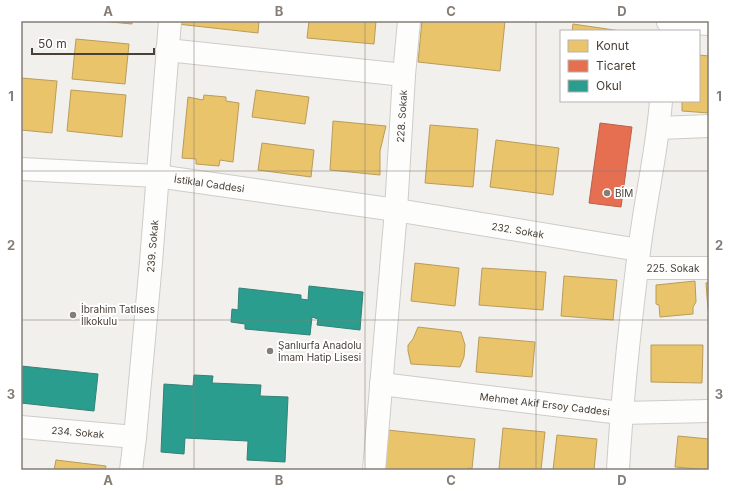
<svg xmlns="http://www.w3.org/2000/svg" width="730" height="491" viewBox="0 0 730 491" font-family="Inter,sans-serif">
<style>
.homes{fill:#e9c46a;stroke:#b99c5b}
.shops{fill:#e76f51;stroke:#b86149}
.schools{fill:#2a9d8f;stroke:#348175}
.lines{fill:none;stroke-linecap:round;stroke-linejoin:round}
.minor-casing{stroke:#cfccc8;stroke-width:24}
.minor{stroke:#fdfdfc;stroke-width:22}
.grid{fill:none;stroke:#857e77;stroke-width:1;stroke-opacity:0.55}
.poi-dot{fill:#857e77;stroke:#fff;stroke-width:1.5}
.labels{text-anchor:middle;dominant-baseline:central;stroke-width:4;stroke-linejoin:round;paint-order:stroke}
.street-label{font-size:10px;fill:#4a4037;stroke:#fff}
.poi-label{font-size:10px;fill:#4a4037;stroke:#fff;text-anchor:start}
.neatline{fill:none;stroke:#857e77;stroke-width:1.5}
.grid-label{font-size:13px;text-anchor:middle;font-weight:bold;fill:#857e77}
</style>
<rect width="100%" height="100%" fill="#f2f0ed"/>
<g class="homes">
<path d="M101,21h31v3z"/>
<path d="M178,21h81l-1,12 -81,-9z"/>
<path d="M309,21h67l-2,23 -67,-6z"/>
<path d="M422,21h83l-5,50 -82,-9z"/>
<path d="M573,24l48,7h-49z"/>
<path d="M76,39l53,5 -4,40 -53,-5z"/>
<path d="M699,55l10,1v57l-27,-2v-10h17z"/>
<path d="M21,78l36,3 -5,52 -31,-3z"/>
<path d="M71,90l55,5 -4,42 -55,-6z"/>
<path d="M256,90l53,7 -4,27 -53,-7z"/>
<path d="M204,95l22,2v4l13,2 -6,59 -13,-2 -1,6 -23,-2v-5l-14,-1 6,-61 15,3z"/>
<path d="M333,121l53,5 -6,25v24l-50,-5z"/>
<path d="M430,125l48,4 -5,58 -48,-4z"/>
<path d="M496,140l63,8 -6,47 -63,-8z"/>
<path d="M262,143l52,7 -3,27 -53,-7z"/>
<path d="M415,263l44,5 -4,38 -44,-5z"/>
<path d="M482,268l64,4 -3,38 -64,-5z"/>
<path d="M564,276l53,4 -4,40 -52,-4z"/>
<path d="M695,281l1,21 -3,5v7l-33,3 -1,-12 -3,-1v-19z"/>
<path d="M709,282v28h-1l-2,-27z"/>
<path d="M418,327l43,5 4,13 -1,12 -4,10 -49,-3 -3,-13v-6l5,-6z"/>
<path d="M479,337l56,5 -3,35 -56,-5z"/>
<path d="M651,345h52l-1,38 -51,-1z"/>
<path d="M503,428l42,4 -4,38h-33l-9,-1z"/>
<path d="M387,430l88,9 -3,30 -4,-1v2h-85z"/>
<path d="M557,435l40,4 -3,31h-41z"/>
<path d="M678,436l31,3v31l-34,-3z"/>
<path d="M56,460l50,6 -1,4h-51z"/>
</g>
<path class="shops" d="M600,123l32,4 -11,80 -32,-4z"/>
<g class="schools">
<path d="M309,286l54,6 -3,38 -43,-5 1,-6 -6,-2 -2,18 -65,-6v-5l-14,-2 1,-13 6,1 1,-22 62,7v4l7,1z"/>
<path d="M21,366l77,8 -4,37 -73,-8z"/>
<path d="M194,375l19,1 -1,7 49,2 -1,11 28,1 -3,65 -38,-2 1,-19 -63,-3 -1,16 -23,-2 3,-68 29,2z"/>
</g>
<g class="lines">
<defs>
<g id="minor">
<path d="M668,22l41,2"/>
<path d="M167,50l237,25"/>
<path d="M659,128l50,-2"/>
<path id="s1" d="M21,169l136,7 239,34 243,40"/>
<path id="s2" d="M637,268h72"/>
<path id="s3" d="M381,384l240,29 88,-2"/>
<path id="s4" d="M21,427l114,10"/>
<path id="s5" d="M131,470l4,-33 16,-175 19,-241"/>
<path id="s6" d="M374,470l22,-260 8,-135 5,-54"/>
<path d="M618,470c4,-73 12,-146 21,-218 6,-51 18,-100 22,-151"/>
</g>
</defs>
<use href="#minor" class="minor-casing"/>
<use href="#minor" class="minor"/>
</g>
<path class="grid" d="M194,21v449M365,21v449M536,21v449M21,171h688M21,320h688"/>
<g class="poi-dot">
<circle cx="607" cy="193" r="4"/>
<circle cx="73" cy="315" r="4"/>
<circle cx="270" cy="351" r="4"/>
</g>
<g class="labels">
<g class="street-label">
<text stroke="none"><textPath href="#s6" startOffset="355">228. Sokak</textPath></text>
<text stroke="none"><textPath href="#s1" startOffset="189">İstiklal Caddesi</textPath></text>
<text stroke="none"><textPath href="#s1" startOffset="501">232. Sokak</textPath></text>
<text stroke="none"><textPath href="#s5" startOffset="225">239. Sokak</textPath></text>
<text stroke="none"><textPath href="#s2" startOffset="36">225. Sokak</textPath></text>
<text stroke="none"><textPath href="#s3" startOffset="165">Mehmet Akif Ersoy Caddesi</textPath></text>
<text stroke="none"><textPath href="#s4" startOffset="57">234. Sokak</textPath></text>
</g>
<g class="poi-label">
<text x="615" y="193">BİM</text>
<text x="81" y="309">İbrahim Tatlıses<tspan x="81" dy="12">İlkokulu</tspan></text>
<text x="278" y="345">Şanlıurfa Anadolu<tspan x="278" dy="12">İmam Hatip Lisesi</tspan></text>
</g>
</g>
<rect width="730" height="491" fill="none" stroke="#ffffff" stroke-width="44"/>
<rect x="560" y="30" width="140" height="72" fill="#ffffff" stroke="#b7b3af"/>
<rect x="568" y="40" width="20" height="12" fill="#e9c46a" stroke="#b7b3af"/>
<text x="596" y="50" font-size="12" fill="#4a4037">Konut</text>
<rect x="568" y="60" width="20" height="12" fill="#e76f51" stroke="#b7b3af"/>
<text x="596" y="70" font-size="12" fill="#4a4037">Ticaret</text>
<rect x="568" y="80" width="20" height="12" fill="#2a9d8f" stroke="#b7b3af"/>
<text x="596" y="90" font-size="12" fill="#4a4037">Okul</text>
<path d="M32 48v6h122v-6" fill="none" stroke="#4a4037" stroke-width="2"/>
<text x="38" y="48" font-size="12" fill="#4a4037" stroke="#ffffff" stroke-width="3" paint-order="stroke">50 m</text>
<rect x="22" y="22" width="686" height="447" class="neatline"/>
<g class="grid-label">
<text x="108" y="16">A</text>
<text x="279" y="16">B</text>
<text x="451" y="16">C</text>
<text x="622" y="16">D</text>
<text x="11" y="101">1</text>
<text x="719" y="101">1</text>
<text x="11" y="250">2</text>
<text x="719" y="250">2</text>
<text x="11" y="399">3</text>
<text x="719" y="399">3</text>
<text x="108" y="485">A</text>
<text x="279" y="485">B</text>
<text x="451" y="485">C</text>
<text x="622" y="485">D</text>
</g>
</svg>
